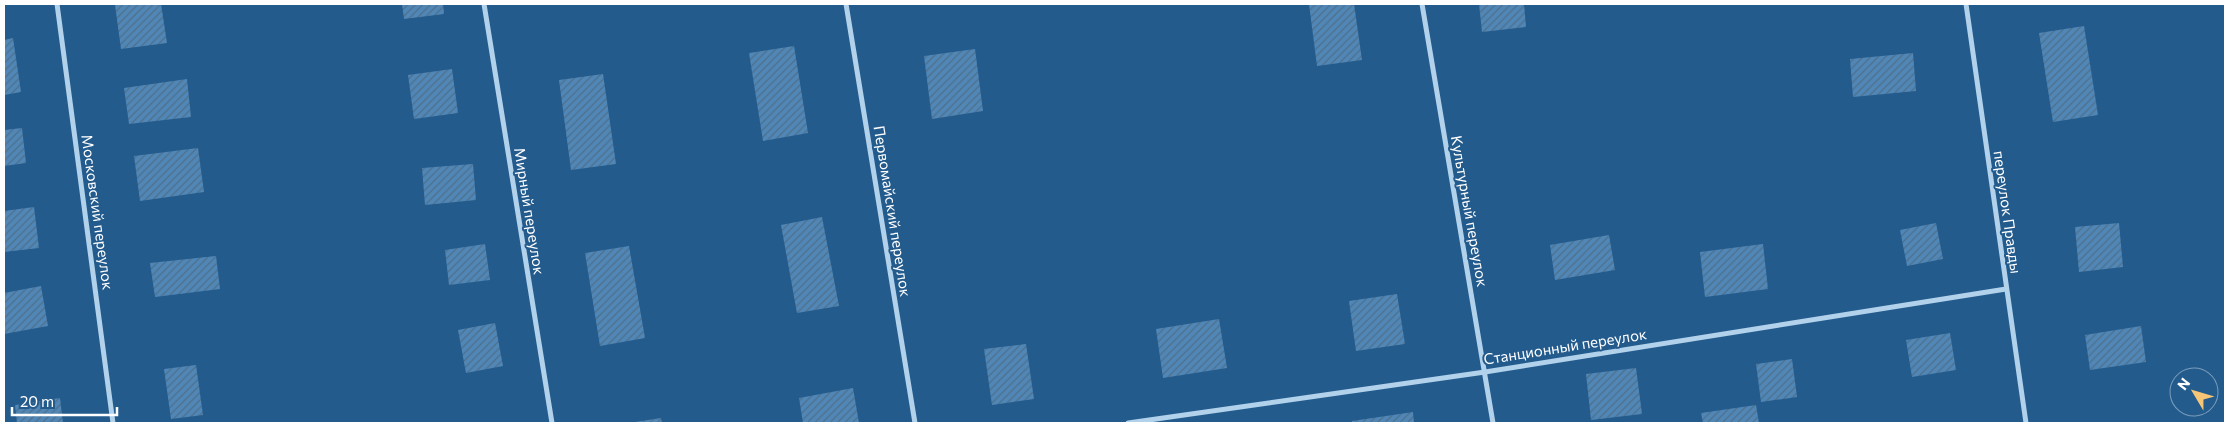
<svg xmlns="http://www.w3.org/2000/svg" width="2229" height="427" viewBox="0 0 2229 427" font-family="Commissioner,sans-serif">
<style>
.building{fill:url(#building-hatch)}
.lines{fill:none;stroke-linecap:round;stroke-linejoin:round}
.minor{stroke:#b2d1eb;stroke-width:5}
.labels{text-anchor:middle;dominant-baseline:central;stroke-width:4;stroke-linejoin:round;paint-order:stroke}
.street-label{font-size:15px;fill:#fff;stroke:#235b8d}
</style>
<defs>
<pattern id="building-hatch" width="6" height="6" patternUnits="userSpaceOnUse" patternTransform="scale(1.25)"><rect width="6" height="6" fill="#5087b6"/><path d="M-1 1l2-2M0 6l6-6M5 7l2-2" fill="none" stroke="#4e6f8c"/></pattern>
</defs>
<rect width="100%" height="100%" fill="#235b8d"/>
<g class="building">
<path d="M123,4h38l6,39 -46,6 -6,-44z"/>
<path d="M402,4h41l1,10 -40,5z"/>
<path d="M1309,4h45l8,56 -45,6z"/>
<path d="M1479,4h45l2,23 -44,5z"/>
<path d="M2084,26l14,89 -45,7 -14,-89z"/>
<path d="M13,38l8,54 -17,3v-55z"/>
<path d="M794,46l14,87 -45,8 -14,-88z"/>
<path d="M975,49l8,62 -51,8 -8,-63z"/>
<path d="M1913,53l3,38 -63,6 -3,-38z"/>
<path d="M452,69l6,44 -44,6 -6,-44z"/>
<path d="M603,74l13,90 -45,6 -12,-90z"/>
<path d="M187,79l4,38 -62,7 -5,-36z"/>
<path d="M22,128l4,35 -22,3v-36z"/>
<path d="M198,148l6,44 -64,9 -6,-45z"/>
<path d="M473,164l3,36 -51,5 -3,-37z"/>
<path d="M34,207l5,41 -35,4v-41z"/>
<path d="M822,217l17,89 -42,7 -16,-88z"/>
<path d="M1936,223l7,36 -36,7 -7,-36z"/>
<path d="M2119,223l4,44 -44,5 -4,-45z"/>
<path d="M1609,235l6,35 -60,10 -5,-35z"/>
<path d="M485,244l5,36 -41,5 -4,-35z"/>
<path d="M1763,244l5,45 -63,8 -5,-45z"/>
<path d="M629,246l16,92 -45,8 -15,-93z"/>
<path d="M216,256l4,33 -65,8 -5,-34z"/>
<path d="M41,286l7,40 -44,8v-41z"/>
<path d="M1397,294l8,50 -49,7 -7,-50z"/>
<path d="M1219,319l8,49 -64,10 -7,-49z"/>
<path d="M495,323l8,43 -37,7 -8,-43z"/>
<path d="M2141,326l5,36 -56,8 -5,-35z"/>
<path d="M1950,333l6,37 -44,7 -6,-37z"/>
<path d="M1026,344l8,55 -42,6 -8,-56z"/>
<path d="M1792,359l5,38 -36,5 -5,-38z"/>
<path d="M196,365l7,50 -32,4 -7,-50z"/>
<path d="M1636,368l6,46 -51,6 -5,-46z"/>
<path d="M853,388l6,35h-56l-4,-25z"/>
<path d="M60,398l3,25h-46l-2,-18z"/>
<path d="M1756,405l3,18h-56l-2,-10z"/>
<path d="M1413,412l1,11h-62v-2z"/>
<path d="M661,418l1,5h-27v-1z"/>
</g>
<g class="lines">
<g class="minor">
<path d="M57,4l56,419"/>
<path d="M484,4l68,419"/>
<path d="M846,4l69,419"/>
<path d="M1422,4l71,419"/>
<path d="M1966,4l60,419"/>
<path d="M1128,423l357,-51 521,-83"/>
</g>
</g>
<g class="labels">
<g class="street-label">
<text transform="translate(530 211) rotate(81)">Мирный переулок</text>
<text transform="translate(893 211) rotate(81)">Первомайский переулок</text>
<text transform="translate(1470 211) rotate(80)">Культурный переулок</text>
<text transform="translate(98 212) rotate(82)">Московский переулок</text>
<text transform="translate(2008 212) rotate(82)">переулок Правды</text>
<text transform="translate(1565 346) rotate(-9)">Станционный переулок</text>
</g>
</g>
<rect width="2229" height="427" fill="none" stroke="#ffffff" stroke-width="10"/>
<g transform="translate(2194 392) rotate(308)"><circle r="24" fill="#235b8d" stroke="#7b9dbb"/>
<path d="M0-4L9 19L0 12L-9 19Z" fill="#f6c575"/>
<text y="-8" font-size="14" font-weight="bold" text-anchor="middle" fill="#ffffff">N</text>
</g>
<path d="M12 407v8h105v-8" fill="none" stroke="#ffffff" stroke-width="2.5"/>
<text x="20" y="407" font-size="15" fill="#ffffff" stroke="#235b8d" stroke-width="4" paint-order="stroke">20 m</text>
</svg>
